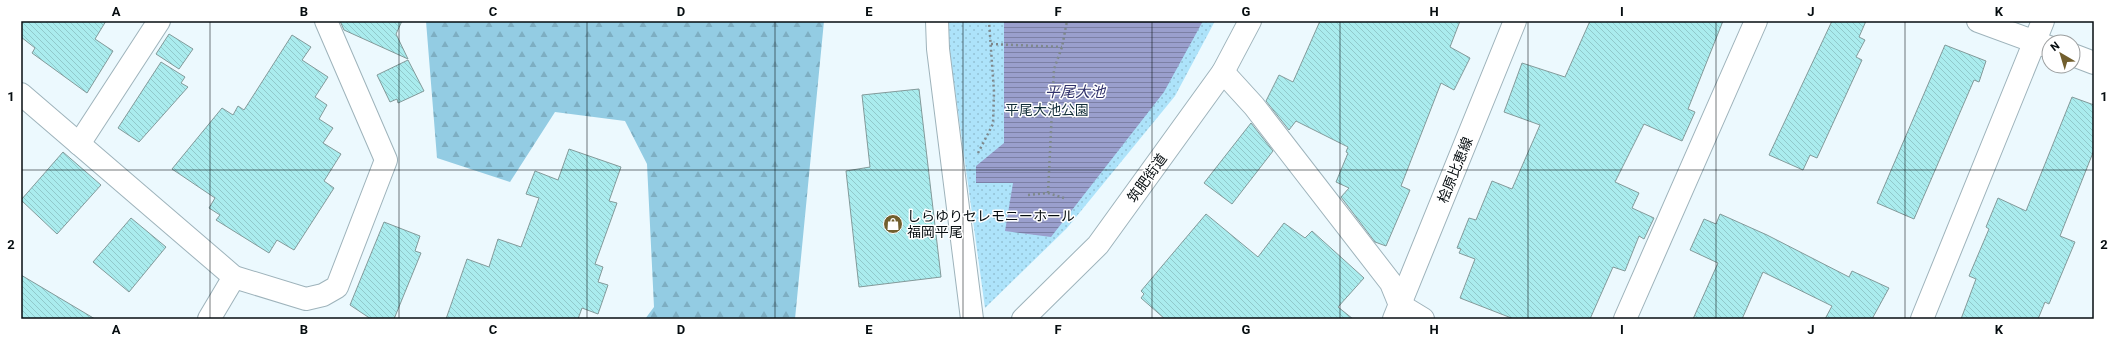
<svg xmlns="http://www.w3.org/2000/svg" width="2115" height="340" viewBox="0 0 2115 340" font-family="Roboto,'Noto Sans JP',sans-serif">
<style>
.grass{fill:url(#grass-dots)}
.forest{fill:url(#forest-firs)}
.water{fill:url(#water-rules)}
.building{fill:url(#building-back-hatch);stroke:#839a9a}
.lines{fill:none;stroke-linecap:round;stroke-linejoin:round}
.street-casing{stroke:#9eb3bb;stroke-width:24}
.secondary-casing{stroke:#9eb3bb;stroke-width:24}
.path{stroke:#7e888c;stroke-width:2.5;stroke-dasharray:2 3;stroke-linecap:butt}
.street{stroke:#fff;stroke-width:22}
.secondary{stroke:#fff;stroke-width:22}
.grid{fill:none;stroke:#060d10;stroke-width:1;stroke-opacity:0.55}
.labels{text-anchor:middle;dominant-baseline:central;stroke-width:3;stroke-linejoin:round;paint-order:stroke}
.park-label{font-size:14px;fill:#112d38;stroke:#fff}
.street-label{font-size:14px;fill:#060d10;stroke:#fff}
.poi-label{font-size:14px;fill:#060d10;stroke:#fff;text-anchor:start}
.water-label{font-size:15px;font-style:italic;fill:#31326b;stroke:#fff}
.neatline{fill:none;stroke:#060d10;stroke-width:1.5}
.grid-label{font-size:13px;text-anchor:middle;font-weight:bold;fill:#060d10}
</style>
<defs>
<pattern id="grass-dots" width="8" height="8" patternUnits="userSpaceOnUse"><rect width="8" height="8" fill="#ade3fa"/><path d="M2 2h.1M6 6h.1" fill="none" stroke="#93c2d5" stroke-width="1.8" stroke-linecap="round"/></pattern>
<pattern id="forest-firs" width="22" height="20" patternUnits="userSpaceOnUse"><rect width="22" height="20" fill="#93cce3"/><path d="M5 1l3.5 6h-7zM16 11l3.5 6h-7z" fill="#7daec2"/></pattern>
<pattern id="water-rules" width="6" height="5" patternUnits="userSpaceOnUse"><rect width="6" height="5" fill="#9a9fcd"/><path d="M0 2.5h6" fill="none" stroke="#7c80a5"/></pattern>
<pattern id="building-back-hatch" width="6" height="6" patternUnits="userSpaceOnUse"><rect width="6" height="6" fill="#aaecee"/><path d="M-1 5l2 2M0 0l6 6M5-1l2 2" fill="none" stroke="#91c9cb"/></pattern>
</defs>
<rect width="100%" height="100%" fill="#ecf9fe"/>
<path class="grass" d="M948,21h267l-40,75 -108,132 -82,80 -37,-269z"/>
<path class="forest" d="M426,21h398l-29,298h-150l9,-12 -7,-143 -22,-43 -70,-9 -45,70 -73,-24z"/>
<path class="water" d="M1004,21h199l-39,71 -113,145 -46,-6 8,-48h-37v-17l28,-23z"/>
<g class="building">
<path d="M21,21h85l-11,18 18,12 -26,42 -55,-40 3,-5 -14,-11z"/>
<path d="M340,21h62l-6,13 12,25 -64,-29z"/>
<path d="M1320,21h140l-10,26 20,11 -16,32 -13,-7 -40,103 9,4 -24,56 -11,-4 -34,-45 8,-9 -13,-6 12,-29 -2,-1 2,-5 -52,-26 -7,9 -23,-29 13,-26 14,7z"/>
<path d="M1590,21h133l-35,88 7,3 -13,29 -38,-17 -29,58 24,11 -7,15 22,10 -10,21 -5,-3 -14,35 -12,-4 -23,52h-76l-54,-21 15,-39 -16,-6 2,-4 -4,-1 12,-30 7,2 16,-39 20,8 28,-64 -36,-13 18,-49 43,14z"/>
<path d="M1832,21h34l-7,16 6,3 -9,17 6,3 -45,98 -7,-3 -7,15 -34,-15z"/>
<path d="M169,34l24,15 -14,20 -23,-15z"/>
<path d="M292,35l19,12 -9,13 26,17 -13,20 12,8 -8,14 14,9 -10,15 18,11 -17,27 10,7 -40,62 -17,-10 -8,13 -53,-33 4,-5 -11,-7 6,-10 -43,-29 50,-61 11,7 5,-9 6,4z"/>
<path d="M1945,45l41,16 -7,21 -5,-2 -60,139 -37,-16z"/>
<path d="M408,60l16,31 -26,12 -1,-4 -7,3 -13,-27z"/>
<path d="M161,62l24,15 -4,6 7,4 -49,55 -21,-14z"/>
<path d="M919,89l22,188 -82,10 -13,-116 24,-4 -8,-72z"/>
<path d="M2072,97l22,8v45l-34,86 15,6 -26,62 -4,-2 -7,17h-77l15,-40 -7,-3 20,-47 -3,-2 12,-29 28,13z"/>
<path d="M1251,123l22,28 -41,53 -28,-21z"/>
<path d="M569,149l52,18 -12,34 8,2 -22,61 8,3 -5,15 10,3 -10,29 -16,-6 -4,11h-132l21,-60 22,8 9,-28 23,8 18,-49 -13,-4 9,-23 23,9z"/>
<path d="M63,152l38,33 -44,49 -36,-34z"/>
<path d="M1206,214l52,43 26,-34 21,15 7,-7 52,47 -26,29 15,12h-188l-24,-21 3,-4 -3,-3z"/>
<path d="M1720,214l47,21 82,42 3,-6 37,17 -17,31h-47l7,-13 -69,-34 -21,47h-49l25,-56 -28,-13 14,-31 12,5z"/>
<path d="M131,218l35,29 -37,45 -36,-30z"/>
<path d="M384,222l36,14 -5,15 6,2 -27,66h-23l-21,-14z"/>
<path d="M21,275l74,44h-74z"/>
</g>
<g class="lines">
<defs>
<g id="street">
<path d="M937,21l1,28 34,270"/>
<path d="M1223,72l31,34 137,177 9,22 23,14"/>
<path d="M21,94l213,183 72,22 17,-4 14,-8 49,-127 -60,-139"/>
<path d="M79,144l80,-123"/>
<path d="M209,319l25,-42"/>
<path d="M1625,319l131,-298"/>
<path d="M1922,319l121,-298"/>
</g>
<g id="secondary">
<path d="M1978,21l71,26"/>
<path d="M2073,55l21,8"/>
<path d="M1023,319l75,-74 125,-173 27,-51"/>
<path d="M1394,319l121,-298"/>
</g>
</defs>
<use href="#street" class="street-casing"/>
<use href="#secondary" class="secondary-casing"/>
<g class="path">
<path d="M991,44l71,3"/>
<path d="M978,153l15,-29 1,-32 -5,-71"/>
<path d="M1048,193l6,-124 8,-22 5,-26"/>
<path d="M1028,195l20,-2 16,5"/>
</g>
<use href="#street" class="street"/>
<use href="#secondary" class="secondary"/>
</g>
<path class="grid" d="M210,21v298M399,21v298M587,21v298M775,21v298M963,21v298M1152,21v298M1340,21v298M1528,21v298M1716,21v298M1905,21v298M21,170h2073"/>
<defs>
<symbol id="shop-disc" viewBox="-11 -11 22 22"><circle r="9.5" fill="#725f2e" stroke="#fff"/><path d="M-5-2.5h2.3a2.7 3.5 0 0 1 5.4 0H5L5.5 6h-11ZM-1.5-2.5h3a1.5 2.3 0 0 0-3 0Z" fill="#fff"/></symbol>
</defs>
<g fill-rule="evenodd">
<use href="#shop-disc" x="882" y="213" width="22" height="22"/>
</g>
<g class="labels">
<g class="park-label">
<text x="1047" y="110">平尾大池公園</text>
</g>
<g class="street-label">
<text transform="translate(1455 170) rotate(-68)">桧原比恵線</text>
<text transform="translate(1147 178) rotate(-54)">筑肥街道</text>
</g>
<g class="poi-label">
<text x="907" y="216">しらゆりセレモニーホール<tspan x="907" dy="16">福岡平尾</tspan></text>
</g>
<g class="water-label">
<text x="1075" y="92">平尾大池</text>
</g>
</g>
<rect width="2115" height="340" fill="none" stroke="#ffffff" stroke-width="44"/>
<g transform="translate(2061 54) rotate(322)"><circle r="19" fill="#ffffff" stroke="#9b9e9f"/>
<path d="M0-3L7 15L0 10L-7 15Z" fill="#725f2e"/>
<text y="-6" font-size="11" font-weight="bold" text-anchor="middle" fill="#060d10">N</text>
</g>
<rect x="22" y="22" width="2071" height="296" class="neatline"/>
<g class="grid-label">
<text x="116" y="16">A</text>
<text x="304" y="16">B</text>
<text x="493" y="16">C</text>
<text x="681" y="16">D</text>
<text x="869" y="16">E</text>
<text x="1058" y="16">F</text>
<text x="1246" y="16">G</text>
<text x="1434" y="16">H</text>
<text x="1622" y="16">I</text>
<text x="1811" y="16">J</text>
<text x="1999" y="16">K</text>
<text x="11" y="101">1</text>
<text x="2104" y="101">1</text>
<text x="11" y="249">2</text>
<text x="2104" y="249">2</text>
<text x="116" y="334">A</text>
<text x="304" y="334">B</text>
<text x="493" y="334">C</text>
<text x="681" y="334">D</text>
<text x="869" y="334">E</text>
<text x="1058" y="334">F</text>
<text x="1246" y="334">G</text>
<text x="1434" y="334">H</text>
<text x="1622" y="334">I</text>
<text x="1811" y="334">J</text>
<text x="1999" y="334">K</text>
</g>
</svg>
